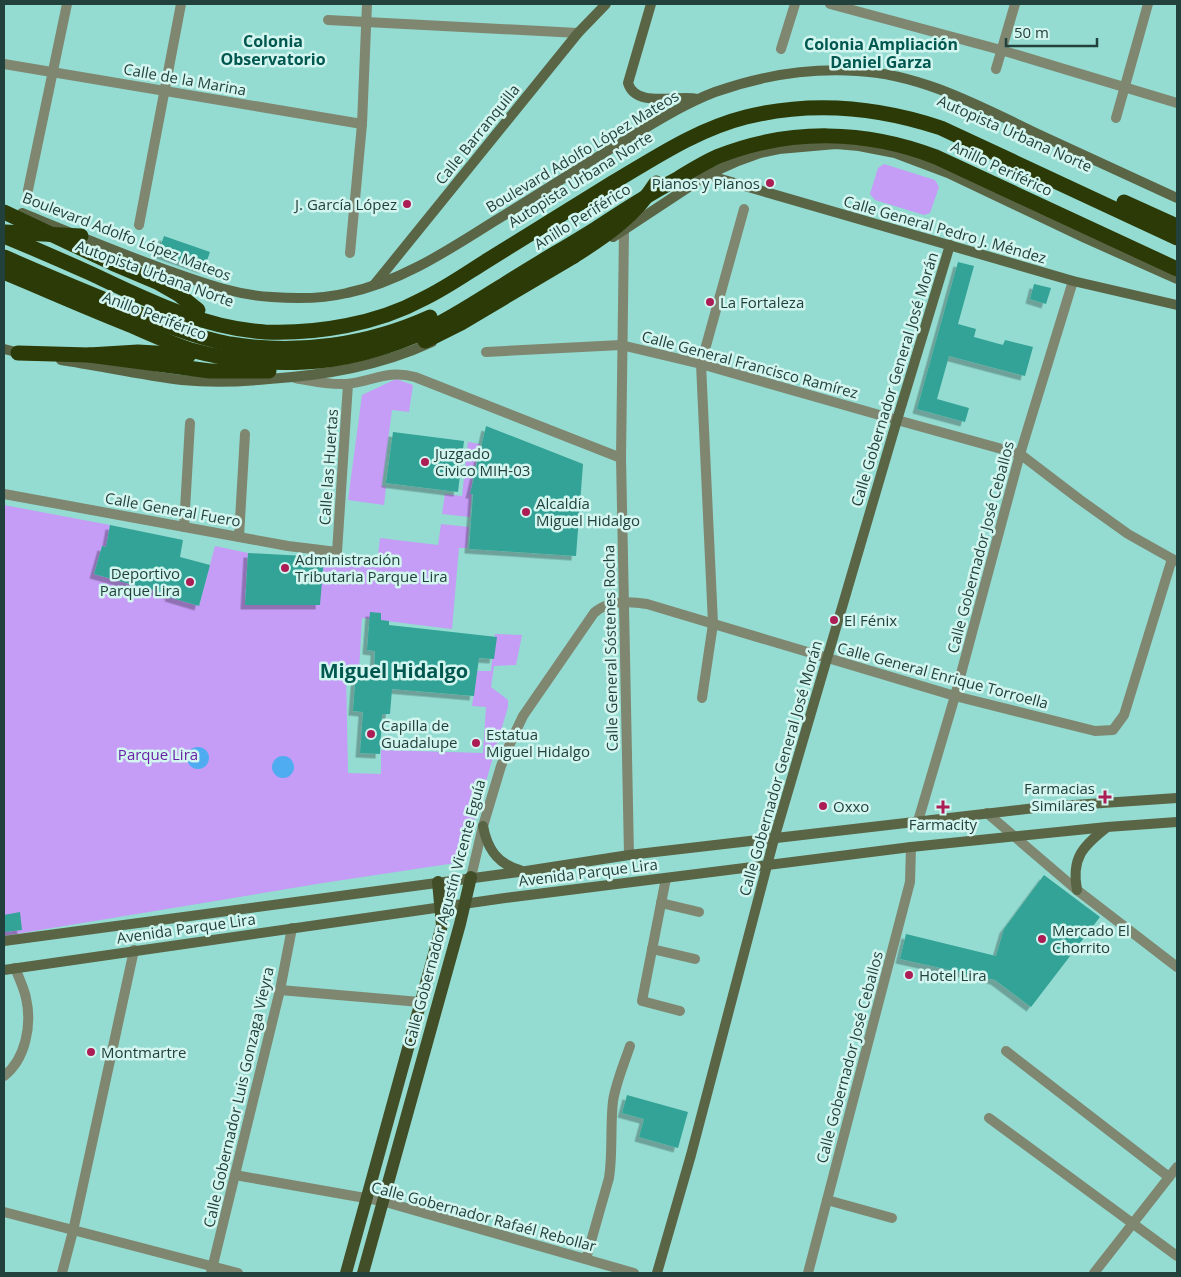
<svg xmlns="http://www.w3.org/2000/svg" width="1181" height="1277" viewBox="0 0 1181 1277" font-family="'Open Sans',sans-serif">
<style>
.green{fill:#c59cf6}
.water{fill:#50acf1}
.building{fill:#33a396;filter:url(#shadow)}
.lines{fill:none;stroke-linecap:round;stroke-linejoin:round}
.street{stroke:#7f8771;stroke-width:10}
.secondary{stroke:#5a6546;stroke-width:10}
.primary{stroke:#414e27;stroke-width:12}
.highway{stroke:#2c3a07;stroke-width:15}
.highway-bridge{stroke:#2c3a07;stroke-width:15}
.poi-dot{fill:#ac1c55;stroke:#d2f5ef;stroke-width:2}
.labels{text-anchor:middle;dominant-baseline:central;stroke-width:5;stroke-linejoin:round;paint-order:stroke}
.street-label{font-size:15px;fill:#23413c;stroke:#d2f5ef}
.poi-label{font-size:15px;fill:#23413c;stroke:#d2f5ef;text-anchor:start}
.park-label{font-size:15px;fill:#6a20a6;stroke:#d2f5ef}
.neighbourhood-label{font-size:16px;font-weight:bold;fill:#00574f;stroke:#d2f5ef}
.district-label{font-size:20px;font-weight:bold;fill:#00574f;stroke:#d2f5ef}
</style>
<defs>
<filter id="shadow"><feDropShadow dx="-4.5" dy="4.5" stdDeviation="0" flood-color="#0004"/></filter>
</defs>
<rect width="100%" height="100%" fill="#94dcd1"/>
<g class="green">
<path d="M884,164l51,16 4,7 -9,26 -6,2 -49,-15 -5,-6 8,-26z"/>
<path d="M396,379l17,6 -4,27 -17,-2 -10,76 4,1 -2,18 -36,-5 14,-105z"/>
<path d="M468,442l12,2 -7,32 -3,41 -28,-3 3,-20 17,2z"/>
<path d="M4,505l106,20 -2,12 38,21 -44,-12 -8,28 59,16 23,-18 -6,25 29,9 16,-60 33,7 -3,52h74l5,-49 53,8 3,-26 58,7 3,-21 28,3 -2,21h-8l-7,81 -90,-11 -3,52 -13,1 2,102 33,1v-24l102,3 3,-46 -14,-1 5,-35h14l4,-37 27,1 -6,30 -22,1 -3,21 17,13v7l-46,155 -139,21 -319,53z"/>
</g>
<g class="water">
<circle cx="198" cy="758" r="11"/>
<circle cx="283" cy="767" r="11"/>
</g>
<g class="building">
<path d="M164,236l46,16 -6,17 -46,-16z"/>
<path d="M958,262l16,4 -16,58 18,5 -2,8 29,8 2,-5 28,7 -8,29 -76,-20 -12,43 32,9 -4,14 -48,-13z"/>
<path d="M1034,284l17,4 -5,16 -16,-5z"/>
<path d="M486,426l97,38 -7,92 -107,-7 4,-55h-3z"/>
<path d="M393,432l71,9 -6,51 -72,-9z"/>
<path d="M110,525l73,15 -3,17 30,8 -11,41 -30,-9 1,-2 -76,-21 8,-28 4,1z"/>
<path d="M248,553l76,4 -4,48h-75z"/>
<path d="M370,612l11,1v7l8,1v4l108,12 -3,22 -15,-1 -5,38 -82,-7 -2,25h-8l-2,40 -20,-1 3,-41 -10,-1 3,-40 18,1 1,-21 -8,-1z"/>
<path d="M1044,875l56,42 -69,90 -36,-27 -95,-21 6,-25 90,22 8,-27z"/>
<path d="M20,912l2,18 -18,2v-17z"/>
<path d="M627,1095l61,17 -10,36 -39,-11 5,-18 -22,-6z"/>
</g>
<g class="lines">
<g class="street">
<path d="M830,4l171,46 176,53"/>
<path d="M328,20l250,13"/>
<path d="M781,49l14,-45"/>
<path d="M4,64l358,60"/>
<path d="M996,69l19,-65"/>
<path d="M1116,118l32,-114"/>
<path d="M28,190l39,-186"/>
<path d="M139,225l42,-221"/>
<path d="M624,230l-3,228 8,397"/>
<path d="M350,253l12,-129 5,-120"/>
<path d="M486,352l135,-7 80,19 196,56 123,34 59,45 49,35 48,27"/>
<path d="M295,378c17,3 34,7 51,6 26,-2 41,-15 69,-7l206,81"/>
<path d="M4,494l284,52 49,6 11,-168"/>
<path d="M184,527l6,-104"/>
<path d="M239,537l6,-103"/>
<path d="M702,698l11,-74 -12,-260 43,-155"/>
<path d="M987,813l90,77 100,77"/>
<path d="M918,821l37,-125 65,-242 53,-173"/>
<path d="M471,877l12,-51 18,-60 11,-27 11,-23 71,-103c14,-13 35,-12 53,-9l308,92 140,35 18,-1 11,-15 48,-156"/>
<path d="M666,878l-24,123 38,10"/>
<path d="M661,903l38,9"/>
<path d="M652,949l43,10"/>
<path d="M280,990l140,12"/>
<path d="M1006,1051l163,126"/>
<path d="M4,1076c22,-17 28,-52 22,-78 -2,-10 -7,-20 -11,-30"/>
<path d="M989,1118l188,138"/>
<path d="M235,1175l147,26 252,72"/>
<path d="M827,1200l65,18"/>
<path d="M4,1212l234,61"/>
<path d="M586,1259l23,-81c4,-25 1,-51 4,-77 3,-19 11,-37 17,-55"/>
<path d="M62,1273l11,-42 61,-281"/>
<path d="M211,1273l69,-283 12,-62"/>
<path d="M808,1273l102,-391 1,-35"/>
<path d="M1094,1273l83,-106"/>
</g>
<g class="secondary">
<path d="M651,4l-23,79c8,26 49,11 70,16"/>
<path d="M707,175l366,106 104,24"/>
<path d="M22,213c49,20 97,40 147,58 34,12 66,24 103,26 25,2 50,2 75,-4 53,-11 100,-42 146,-71 46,-28 92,-58 139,-86 27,-16 54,-33 83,-44 45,-16 94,-24 142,-21 65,3 126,37 183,64 46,21 92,42 137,63"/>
<path d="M613,237l94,-62 31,-14 22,-8 19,-4 57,-5 23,2 36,7 53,20 137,65 92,41"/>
<path d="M374,285l204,-252 28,-29"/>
<path d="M4,349l20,5"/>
<path d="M61,360c40,6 80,15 121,20 29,3 58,2 87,-1 57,-4 111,-13 163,-37"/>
<path d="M483,826c4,22 14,38 37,44"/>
<path d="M1077,890c-6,-32 6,-44 29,-62"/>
<path d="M4,941l522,-70 103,-16 415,-48 133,-9"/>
<path d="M4,970l501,-72 406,-51 196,-20 70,-5"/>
<path d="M657,1273l34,-118 83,-316 123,-419 53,-175"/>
</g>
<g class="primary">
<path d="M346,1273l96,-348 -4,-43"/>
<path d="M363,1273l97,-349 11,-47"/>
</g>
<g class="highway">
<path d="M1124,202l53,24"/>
<path d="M5,232l76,4"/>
<path d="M4,236c29,12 59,25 88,38 55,26 111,54 173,58 52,2 112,-8 158,-33 23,-11 44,-26 65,-39 42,-26 84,-52 126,-78 42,-25 84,-53 132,-65 65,-16 132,-10 195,11l236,110"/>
<path d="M4,257c39,17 79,34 119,50 35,15 70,30 107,37 68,11 138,1 200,-27"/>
<path d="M4,272c42,18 83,36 126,53 20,9 40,18 61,25 36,10 77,14 115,12 37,-2 74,-12 108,-26 31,-13 60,-33 88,-50 31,-20 63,-38 95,-58 27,-18 54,-35 82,-50 13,-8 26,-16 40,-22 71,-28 147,-26 217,1l241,112"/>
<path d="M425,341l36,-18 113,-67"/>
<path d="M18,353l71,2 49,-3 51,3"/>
<path d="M89,355l121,16h59"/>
</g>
<g class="highway-bridge">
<path d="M4,212l108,51 45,19 21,12 20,16"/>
<path d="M574,256c33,-21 61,-40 82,-73"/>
</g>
</g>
<g class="poi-dot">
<circle cx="770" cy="183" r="5"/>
<circle cx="407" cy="204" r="5"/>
<circle cx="710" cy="302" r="5"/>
<circle cx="425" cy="462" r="5"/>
<circle cx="526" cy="512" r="5"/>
<circle cx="285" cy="568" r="5"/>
<circle cx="190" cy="582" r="5"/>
<circle cx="834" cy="620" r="5"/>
<circle cx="371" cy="734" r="5"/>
<circle cx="476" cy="743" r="5"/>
<path d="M1102.5 789.5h5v5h5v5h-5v5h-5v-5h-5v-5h5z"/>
<circle cx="823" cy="806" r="5"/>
<path d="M940.5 799.5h5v5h5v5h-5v5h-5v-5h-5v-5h5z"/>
<circle cx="1042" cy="939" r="5"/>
<circle cx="909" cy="975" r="5"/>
<circle cx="91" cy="1052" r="5"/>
</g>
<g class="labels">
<g class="street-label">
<text transform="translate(185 79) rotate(10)">Calle de la Marina</text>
<text transform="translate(1015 133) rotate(24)">Autopista Urbana Norte</text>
<text transform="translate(477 134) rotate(-51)">Calle Barranquilla</text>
<text transform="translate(582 151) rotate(-31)">Boulevard Adolfo López Mateos</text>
<text transform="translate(1002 168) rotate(25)">Anillo Periférico</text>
<text transform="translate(580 179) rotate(-32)">Autopista Urbana Norte</text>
<text transform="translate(582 216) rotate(-32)">Anillo Periférico</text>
<text transform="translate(945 229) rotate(16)">Calle General Pedro J. Méndez</text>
<text transform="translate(127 236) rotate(21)">Boulevard Adolfo López Mateos</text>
<text transform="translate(155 273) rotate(20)">Autopista Urbana Norte</text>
<text transform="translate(155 315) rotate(21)">Anillo Periférico</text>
<text transform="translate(750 364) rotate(15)">Calle General Francisco Ramírez</text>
<text transform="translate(894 379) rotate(-73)">Calle Gobernador General José Morán</text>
<text transform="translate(328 467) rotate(-86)">Calle las Huertas</text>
<text transform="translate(173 509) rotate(10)">Calle General Fuero</text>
<text transform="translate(980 547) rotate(-75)">Calle Gobernador José Ceballos</text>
<text transform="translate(610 648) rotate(-91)">Calle General Sóstenes Rocha</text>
<text transform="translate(943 675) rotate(15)">Calle General Enrique Torroella</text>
<text transform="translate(780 768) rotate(-74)">Calle Gobernador General José Morán</text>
<text transform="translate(588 872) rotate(-7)">Avenida Parque Lira</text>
<text transform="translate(444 913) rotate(-75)">Calle Gobernador Agustín Vicente Eguía</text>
<text transform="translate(186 928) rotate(-8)">Avenida Parque Lira</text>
<text transform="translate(849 1057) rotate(-75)">Calle Gobernador José Ceballos</text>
<text transform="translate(238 1097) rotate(-77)">Calle Gobernador Luis Gonzaga Vieyra</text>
<text transform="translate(484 1216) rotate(15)">Calle Gobernador Rafaél Rebollar</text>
</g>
<g class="poi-label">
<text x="760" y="183" text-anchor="end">Pianos y Pianos</text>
<text x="397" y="204" text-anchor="end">J. García López</text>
<text x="720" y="302">La Fortaleza</text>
<text x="435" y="453">Juzgado<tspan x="435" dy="17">Civico MIH-03</tspan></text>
<text x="536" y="503">Alcaldía<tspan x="536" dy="17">Miguel Hidalgo</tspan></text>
<text x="295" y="559">Administración<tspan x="295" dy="17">Tributaria Parque Lira</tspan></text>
<text x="180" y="573" text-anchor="end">Deportivo<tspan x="180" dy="17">Parque Lira</tspan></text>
<text x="844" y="620">El Fénix</text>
<text x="381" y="725">Capilla de<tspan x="381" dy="17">Guadalupe</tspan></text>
<text x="486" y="734">Estatua<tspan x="486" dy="17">Miguel Hidalgo</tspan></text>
<text x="1095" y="788" text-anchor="end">Farmacias<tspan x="1095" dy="17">Similares</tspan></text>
<text x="833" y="806">Oxxo</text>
<text x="943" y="824" text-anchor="middle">Farmacity</text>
<text x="1052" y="930">Mercado El<tspan x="1052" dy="17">Chorrito</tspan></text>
<text x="919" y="975">Hotel Lira</text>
<text x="101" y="1052">Montmartre</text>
</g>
<g class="park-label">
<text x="158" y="754">Parque Lira</text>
</g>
<g class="neighbourhood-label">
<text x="273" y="41">Colonia<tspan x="273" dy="18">Observatorio</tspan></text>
<text x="881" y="44">Colonia Ampliación<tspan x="881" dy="18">Daniel Garza</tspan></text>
</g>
<g class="district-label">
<text x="394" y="670">Miguel Hidalgo</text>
</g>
</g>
<rect width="1181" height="1277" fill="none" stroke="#23413c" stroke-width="10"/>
<path d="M1006 38v8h91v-8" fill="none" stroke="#23413c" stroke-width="2.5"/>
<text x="1014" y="38" font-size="15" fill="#23413c" stroke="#d2f5ef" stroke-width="4" paint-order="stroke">50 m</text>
</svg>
